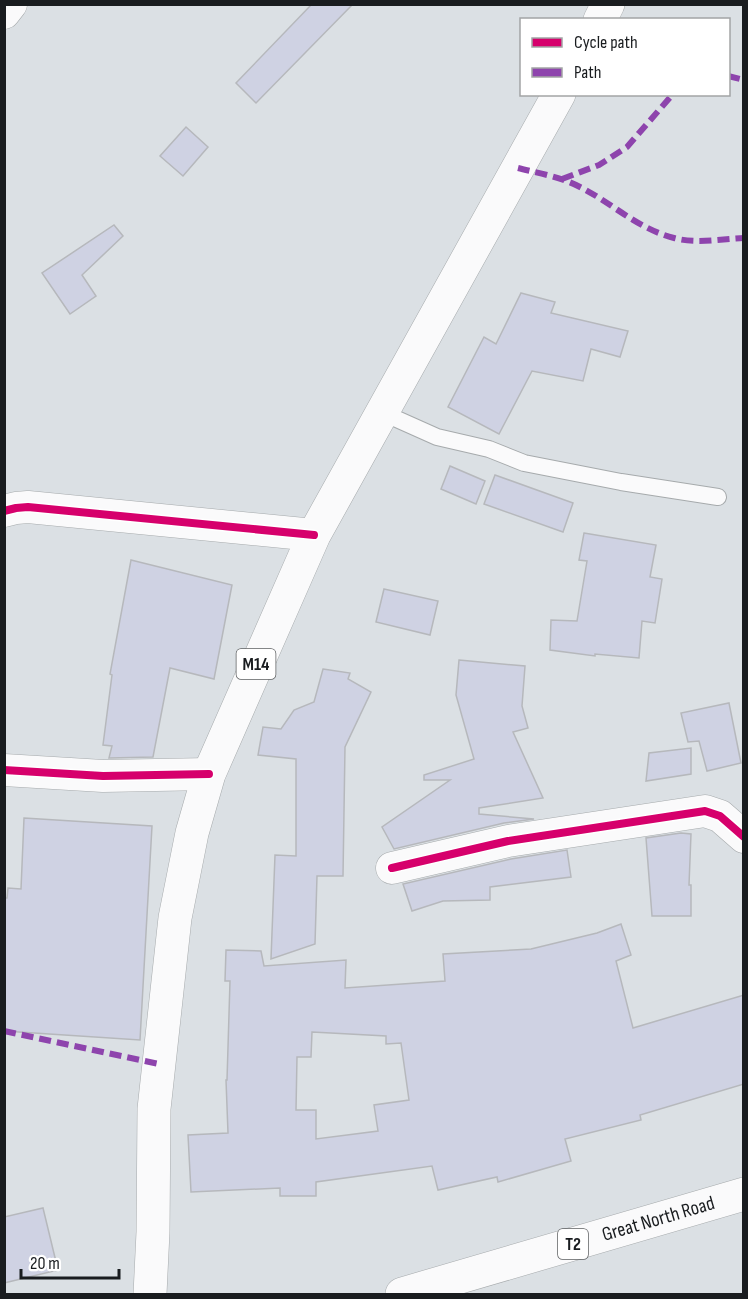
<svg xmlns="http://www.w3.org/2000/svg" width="748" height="1299" viewBox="0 0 748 1299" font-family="'Sofia Sans Condensed',sans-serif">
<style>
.building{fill:#cfd2e3;stroke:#b6b8bc;stroke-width:1.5;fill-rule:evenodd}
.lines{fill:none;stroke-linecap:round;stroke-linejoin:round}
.lane-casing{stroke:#a6aaac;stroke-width:18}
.street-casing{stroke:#a6aaac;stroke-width:33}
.primary-casing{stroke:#a6aaac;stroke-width:34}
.highway-casing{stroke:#a6aaac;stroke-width:34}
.lane{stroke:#fafafb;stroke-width:16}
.street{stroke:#fafafb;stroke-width:32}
.primary{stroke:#fafafb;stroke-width:33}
.highway{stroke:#fafafb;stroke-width:33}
.quiet{stroke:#8e44ad;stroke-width:6;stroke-dasharray:12 6;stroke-linecap:butt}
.cycleway-casing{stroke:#fff;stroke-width:11}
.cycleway{stroke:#d6006c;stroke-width:8}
.labels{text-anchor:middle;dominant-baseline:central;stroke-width:4.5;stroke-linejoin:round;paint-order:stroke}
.shield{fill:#fff;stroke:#5e6062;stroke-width:1.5}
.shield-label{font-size:18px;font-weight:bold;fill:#191c1f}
.street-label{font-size:20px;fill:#191c1f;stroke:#fff}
</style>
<rect width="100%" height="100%" fill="#dbe0e4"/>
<g class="building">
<path d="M312,4h41l-97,99 -20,-20z"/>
<path d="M186,127l22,20 -25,29 -23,-20z"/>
<path d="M114,225l9,11 -41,39 14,21 -26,18 -28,-41z"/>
<path d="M521,293l34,9 -4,11 77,18 -8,26 -29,-8 -8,32 -51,-10 -33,63 -51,-27 36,-70 12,7z"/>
<path d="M450,466l35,15 -9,23 -35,-15z"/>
<path d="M495,475l78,28 -10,29 -79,-28z"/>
<path d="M584,533l72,12 -6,32 12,2 -7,44 -13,-2 -3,37 -44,-4v2l-45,-6 1,-30 26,1 10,-60 -8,-1z"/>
<path d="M131,560l101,25 -18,94 -44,-11 -17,89 -44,1 3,-12 -9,-1 9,-70 -2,-1z"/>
<path d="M384,589l54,12 -8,34 -54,-13z"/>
<path d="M459,660l66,6 -3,40 6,22 -15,4 30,66 -64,10v6l55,5 -30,4 -110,26 -12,-22 68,-47h-26v-5l50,-16 -18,-64z"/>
<path d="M323,669l27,4 -2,6 23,13 -26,55 -2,129h-26l-2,68 -44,15 4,-104 21,1v-97l-38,-4 5,-28 18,2 13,-19 20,-8z"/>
<path d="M729,703l12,60 -34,8 -8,-30 -11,1 -7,-29z"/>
<path d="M691,748v26l-45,7 3,-28z"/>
<path d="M24,818l128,8 -12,214 -136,-9v-133h3l1,-10 13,1z"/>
<path d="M681,833l10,1 -2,51h2v31h-39l-6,-78z"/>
<path d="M567,850l4,27 -81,10v13l-47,1 -31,10 -9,-27 108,-25z"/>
<path d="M621,924l10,31 -15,6 17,67 111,-33v89l-104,31 1,5 -76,19 6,22 -73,21 -1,-5 -59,13 -6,-24 -116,16v14h-36v-8l-89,4 -3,-57 40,-2 -2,-53h1l3,-99h-5l1,-31 35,1 3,15 82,-6 -1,28 100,-7 -2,-27 88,-5 66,-16zM312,1032l74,4v8l15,-1 8,57 -35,5 4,26 -62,8v-29h-20l1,-53h14z"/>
<path d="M43,1208l15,62 -54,13v-66z"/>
</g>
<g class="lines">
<defs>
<path id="lane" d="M381,412l56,25 52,12 35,14 97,19 97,15"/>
<g id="street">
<path d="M4,13l7,-9"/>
<path d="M4,511l12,-3 12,-1 286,28"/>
<path d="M4,770l99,6 106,-2"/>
<path d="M392,868l116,-27 197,-30 15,5 24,21"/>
</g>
<g id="primary">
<path d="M600,20l8,-16"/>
<path d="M150,1294l3,-62 1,-123 21,-191 17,-85 17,-59 105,-239 245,-441"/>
</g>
<g id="highway">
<path id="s1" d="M402,1294l342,-100"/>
</g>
</defs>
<use href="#lane" class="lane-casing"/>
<use href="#street" class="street-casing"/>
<use href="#primary" class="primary-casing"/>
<use href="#highway" class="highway-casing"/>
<use href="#lane" class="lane"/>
<use href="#street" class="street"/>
<use href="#primary" class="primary"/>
<use href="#highway" class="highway"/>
<g class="quiet">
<path d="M728,76l16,4"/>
<path d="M518,168c20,5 43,9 62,19 32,16 58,42 94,51 22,6 47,1 70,0"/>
<path d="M562,179l37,-14 28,-18 46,-53"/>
<path d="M4,1031l155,33"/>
</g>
<defs>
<g id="cycleway">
<path d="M4,511l12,-3 12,-1 286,28"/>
<path d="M4,770l99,6 106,-2"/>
<path d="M392,868l116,-27 197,-30 15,5 24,21"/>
</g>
</defs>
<use href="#cycleway" class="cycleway-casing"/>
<use href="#cycleway" class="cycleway"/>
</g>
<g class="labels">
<g class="shield">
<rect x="236.5" y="649" width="39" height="30" rx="4.5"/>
<rect x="558" y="1229" width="30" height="30" rx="4.5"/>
</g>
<g class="shield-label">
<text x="256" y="664">M14</text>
<text x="573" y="1244">T2</text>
</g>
<g class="street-label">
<text stroke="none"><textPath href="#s1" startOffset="267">Great North Road</textPath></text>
</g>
</g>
<rect width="748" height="1299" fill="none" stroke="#191c1f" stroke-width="12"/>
<rect x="520" y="18" width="210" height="78" fill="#ffffff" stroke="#a3a4a5" stroke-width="1.5"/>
<rect x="532" y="38" width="30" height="9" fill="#d6006c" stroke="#a3a4a5" stroke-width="1.5"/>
<text x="574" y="48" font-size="18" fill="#191c1f">Cycle path</text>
<rect x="532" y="68" width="30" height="9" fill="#8e44ad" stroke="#a3a4a5" stroke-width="1.5"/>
<text x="574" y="78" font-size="18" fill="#191c1f">Path</text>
<path d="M21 1269v9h98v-9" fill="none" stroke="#191c1f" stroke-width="3"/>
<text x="30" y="1269" font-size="18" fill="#191c1f" stroke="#ffffff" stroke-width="4.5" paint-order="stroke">20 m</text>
</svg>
